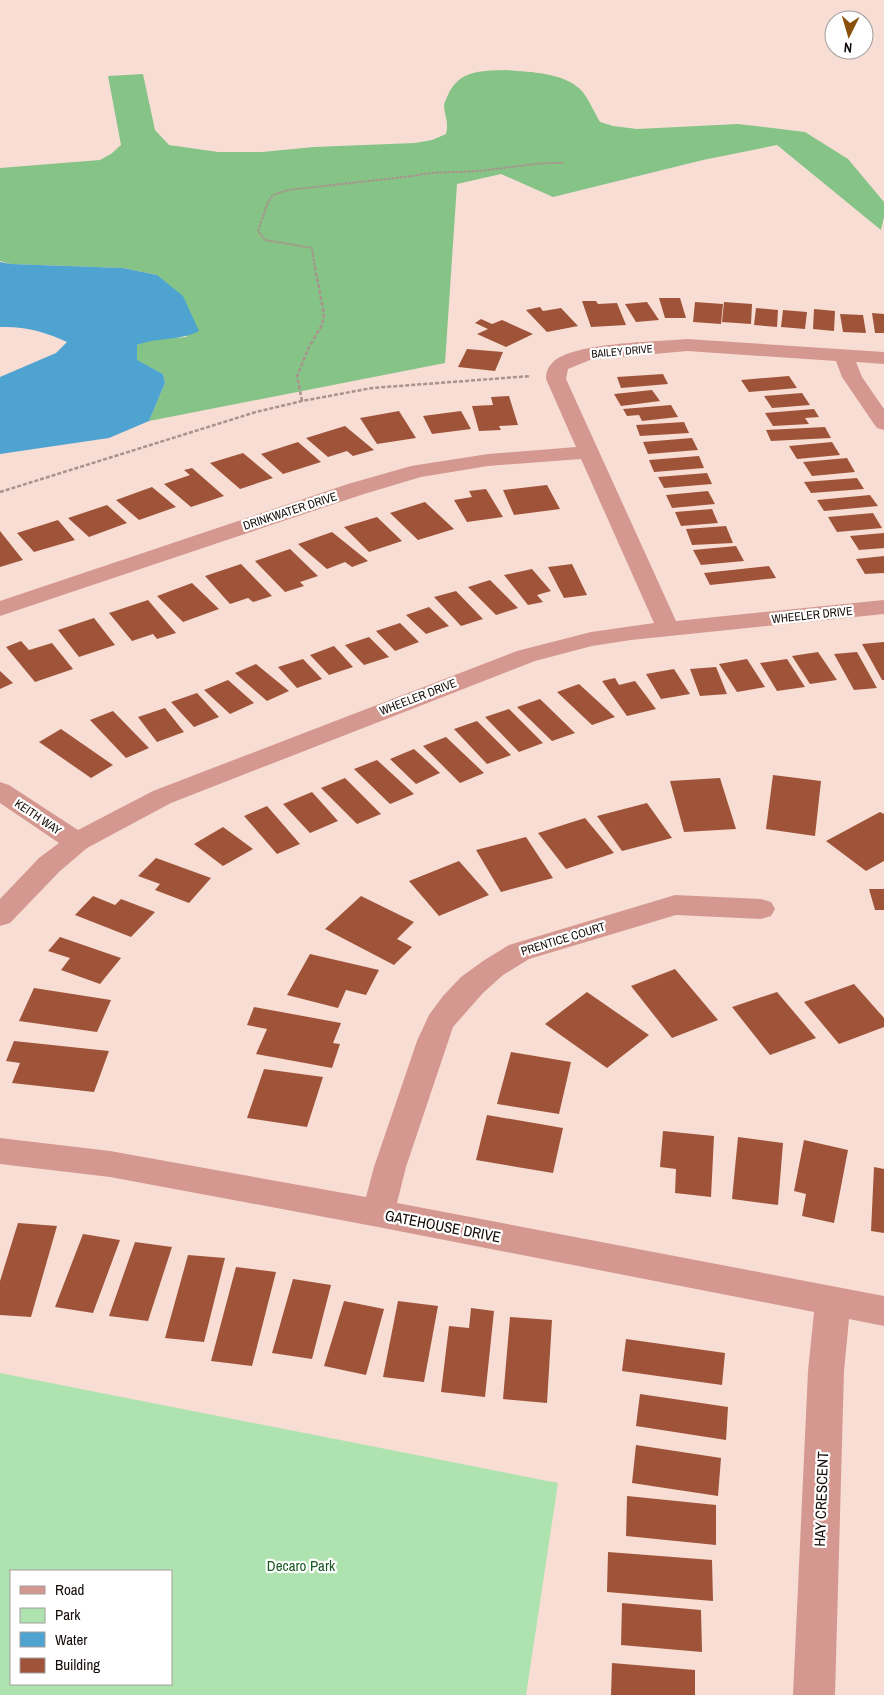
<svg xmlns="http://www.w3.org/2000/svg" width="884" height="1695" viewBox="0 0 884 1695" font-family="'Archivo Narrow',sans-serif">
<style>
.green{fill:#aee3af;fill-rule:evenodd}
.forest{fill:#85c387}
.water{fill:#4ea3d1}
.building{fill:#9f543a}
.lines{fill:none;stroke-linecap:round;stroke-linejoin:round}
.path-far1{stroke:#a8948d;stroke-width:2;stroke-dasharray:3 1;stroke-linecap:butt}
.path{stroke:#a8948d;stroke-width:2.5;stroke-dasharray:4 2;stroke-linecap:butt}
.street{fill:#d59890;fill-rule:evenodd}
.labels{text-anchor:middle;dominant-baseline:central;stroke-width:4.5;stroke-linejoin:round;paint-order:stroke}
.far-street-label{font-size:11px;fill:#140c09;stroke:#fff}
.street-label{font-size:12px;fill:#140c09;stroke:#fff}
.near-street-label{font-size:15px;fill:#140c09;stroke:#fff}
.near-park-label{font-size:15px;fill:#195921;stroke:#fff}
</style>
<rect width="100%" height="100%" fill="#f7ddd4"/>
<path class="green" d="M0,1373l558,110 -32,212h-526zM11,1571h160v113h-160z"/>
<path class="forest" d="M505,70c23,2 57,2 75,19 8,8 14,23 20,33l13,4 24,3 101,-5 67,8 43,27 36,43v15l-3,13 -104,-85 -74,15 -150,37 -52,-23 -44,10 -12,179 -296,58 16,-38 -2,-9 -27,-14 1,-15 15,-6 35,-2 -30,-62 -34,-7 -112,-4 -11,-3v-93l100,-8 11,-6 10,-9 -13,-69 35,-2 12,56 14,15 49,7h44l52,-5 101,-4 17,-3 14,-6c3,-13 -1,-16 -2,-28 0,-3 2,-7 4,-11 11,-25 33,-24 57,-25z"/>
<path class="water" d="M0,262l11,2 112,4 34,7 26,21 16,35c-19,10 -41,6 -62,14v15l26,14 2,9 -16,38 -40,17 -109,16v-77l56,-24 11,-11c-21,-10 -43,-16 -67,-15z"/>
<g class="building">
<path d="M659,298h21l6,20h-21z"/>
<path d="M582,301h14l2,3 19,-1 9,22 -35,2z"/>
<path d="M647,302l12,18 -23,2 -11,-18z"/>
<path d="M695,302l28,2 -2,20 -28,-2z"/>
<path d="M724,302l28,2 -1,20 -29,-2z"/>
<path d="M540,307l3,4 18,-3 17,18 -31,6 -21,-22z"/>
<path d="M756,308l22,2 -1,17 -23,-2z"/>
<path d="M814,309l21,2 -1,20 -21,-2z"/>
<path d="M783,310l24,2 -2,17 -24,-2z"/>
<path d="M872,313l12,1v19h-9z"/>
<path d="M840,314l23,1 3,18 -23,-1z"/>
<path d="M481,319l11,5 10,-4 31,14 -27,13 -29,-13 11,-5 -13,-6z"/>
<path d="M467,349l36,3 -8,19 -37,-4z"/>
<path d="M663,374l5,10 -47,4 -4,-11z"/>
<path d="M789,376l8,12 -48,4 -8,-12z"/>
<path d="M652,390l8,11 -39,5 -7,-12z"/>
<path d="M802,393l8,12 -38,3 -8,-12z"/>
<path d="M509,396l9,29 -19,1 2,4 -22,1 -7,-25 21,-1 -2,-8z"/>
<path d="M671,405l7,12 -36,4 -3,-6 -12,1 -4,-7z"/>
<path d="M814,409l5,8 -14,1 4,6 -36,2 -8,-13z"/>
<path d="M399,411l17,27 -39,6 -17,-26z"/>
<path d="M461,411l10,18 -39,5 -9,-18z"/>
<path d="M684,422l5,11 -49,3 -4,-11z"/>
<path d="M345,426l29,24 -21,6 -6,-5 -19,6 -22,-19z"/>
<path d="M825,427l6,11 -60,3 -5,-11z"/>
<path d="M692,438l6,12 -50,4 -5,-12z"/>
<path d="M298,442l23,20 -38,12 -22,-20z"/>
<path d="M832,442l8,13 -43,4 -8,-13z"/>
<path d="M243,453l30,25 -33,11 -30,-26z"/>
<path d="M699,456l5,12 -50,4 -5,-12z"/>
<path d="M847,458l8,14 -43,4 -9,-14z"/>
<path d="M192,468l32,28 -33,11 -27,-23 26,-9 -6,-5z"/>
<path d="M707,473l5,11 -48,4 -6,-11z"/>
<path d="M857,478l7,11 -53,4 -7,-11z"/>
<path d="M547,485l13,24 -46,6 -11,-25z"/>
<path d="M152,487l24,20 -37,13 -23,-20z"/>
<path d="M486,489l17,28 -36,5 -13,-22 18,-3 -3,-6z"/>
<path d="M708,491l7,13 -43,4 -6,-13z"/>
<path d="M870,495l8,11 -54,5 -7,-11z"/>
<path d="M425,502l29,27 -36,11 -28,-27z"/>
<path d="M107,505l20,18 -38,14 -21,-19z"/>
<path d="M712,509l6,14 -37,3 -6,-14z"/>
<path d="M873,513l9,15 -45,4 -9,-15z"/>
<path d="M377,517l25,24 -33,11 -25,-25z"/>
<path d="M58,520l17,20 -41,12 -17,-19z"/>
<path d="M726,526l7,17 -41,2 -6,-16z"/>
<path d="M0,531l23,29 -23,7z"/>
<path d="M332,532l36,29 -16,6 -7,-5 -18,7 -29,-25z"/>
<path d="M884,533v15l-25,2 -9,-14z"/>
<path d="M736,546l8,15 -43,4 -8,-15z"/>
<path d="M290,549l28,27 -18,6 4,4 -19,6 -30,-31z"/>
<path d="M884,556v17l-19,1 -9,-15z"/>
<path d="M241,564l31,32 -19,6 -5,-4 -18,6 -25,-28z"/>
<path d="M572,564l15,31 -23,3 -16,-31z"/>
<path d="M769,566l7,12 -66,7 -6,-12z"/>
<path d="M532,569l19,22 -14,4 6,7 -15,3 -24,-30z"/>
<path d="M490,580l28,28 -22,7 -28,-28z"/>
<path d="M192,583l27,26 -36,13 -26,-26z"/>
<path d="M456,591l27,28 -22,7 -27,-29z"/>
<path d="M148,600l28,33 -19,6 -4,-5 -21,7 -23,-28z"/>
<path d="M429,607l20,19 -23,8 -20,-19z"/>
<path d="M94,618l21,27 -36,12 -21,-27z"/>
<path d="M400,623l19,19 -24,9 -19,-20z"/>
<path d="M369,637l20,20 -25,8 -19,-20z"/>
<path d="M21,641l8,9 23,-7 21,26 -38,13 -29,-35z"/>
<path d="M884,642v38h-2l-20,-36z"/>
<path d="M334,646l19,21 -24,8 -19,-20z"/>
<path d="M818,652l19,28 -27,4 -18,-28z"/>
<path d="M857,652l20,36 -23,2 -20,-36z"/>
<path d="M303,659l19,20 -25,9 -19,-21z"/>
<path d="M747,659l18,28 -28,5 -18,-28z"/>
<path d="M787,659l18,28 -28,4 -17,-28z"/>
<path d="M256,664l33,27 -22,10 -32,-28z"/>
<path d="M716,667l11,27 -27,2 -10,-27z"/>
<path d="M674,669l16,25 -29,5 -15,-25z"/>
<path d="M0,671l13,12 -13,6z"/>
<path d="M615,678l4,7 16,-4 21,28 -29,7 -25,-35z"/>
<path d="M228,680l26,23 -24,11 -26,-24z"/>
<path d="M579,684l36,33 -23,8 -35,-33z"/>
<path d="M197,693l22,24 -25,10 -23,-25z"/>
<path d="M540,699l35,34 -23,8 -35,-34z"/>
<path d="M165,708l19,24 -27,10 -19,-25z"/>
<path d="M509,709l34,34 -24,9 -34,-35z"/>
<path d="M113,711l36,37 -23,10 -36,-38z"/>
<path d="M477,721l34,34 -24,9 -33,-35z"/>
<path d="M61,729l52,36 -22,13 -52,-36z"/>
<path d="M446,737l38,36 -24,10 -37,-37z"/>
<path d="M414,749l26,24 -24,11 -26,-25z"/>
<path d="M377,760l37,34 -24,10 -36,-35z"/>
<path d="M773,775l48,6 -6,55 -49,-7z"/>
<path d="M345,778l36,36 -24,10 -36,-36z"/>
<path d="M720,778l16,51 -52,3 -14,-51z"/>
<path d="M312,792l26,29 -28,12 -27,-29z"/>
<path d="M647,803l25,35 -50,13 -25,-35z"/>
<path d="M267,806l33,38 -23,10 -33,-38z"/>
<path d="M880,812l4,2v47l-18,10 -40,-30z"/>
<path d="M585,818l29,35 -48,16 -28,-36z"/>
<path d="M223,827l30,22 -30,17 -29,-22z"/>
<path d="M526,837l27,41 -52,14 -25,-42z"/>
<path d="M156,858l55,20 -22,25 -34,-13 5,-6 -22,-8z"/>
<path d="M459,861l30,34 -50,21 -30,-35z"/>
<path d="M869,889h15v21h-9z"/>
<path d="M93,896l22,9 6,-6 34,13 -24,25 -56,-22z"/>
<path d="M361,896l53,26 -17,17 15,8 -18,18 -69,-36z"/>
<path d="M60,937l61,21 -21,26 -39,-14 9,-12 -22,-7z"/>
<path d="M310,954l69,16 -13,25 -20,-5 -8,18 -51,-13z"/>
<path d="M675,969l43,51 -46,18 -41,-52z"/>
<path d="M854,984l30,34v9l-45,17 -35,-42z"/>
<path d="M34,988l77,12 -14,32 -78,-11z"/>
<path d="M587,992l62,43 -42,33 -62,-44z"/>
<path d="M777,992l39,46 -46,17 -38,-48z"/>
<path d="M254,1007l87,16 -8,20 7,1 -8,24 -76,-14 11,-25 -20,-4z"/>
<path d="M14,1041l95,10 -15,41 -82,-9 8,-20 -14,-2z"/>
<path d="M511,1052l60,10 -12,52 -62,-10z"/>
<path d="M264,1069l59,8 -16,50 -60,-9z"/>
<path d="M487,1115l76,13 -10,45 -77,-13z"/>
<path d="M663,1131l51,5 -3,61 -36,-4 1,-24 -16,-2z"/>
<path d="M738,1137l45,6 -5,62 -46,-6z"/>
<path d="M804,1140l44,10 -14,73 -32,-7 4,-22 -12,-3z"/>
<path d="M874,1167l10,2v64l-13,-2z"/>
<path d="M18,1223l39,3 -26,91 -31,-2v-34z"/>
<path d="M83,1234l37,6 -27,73 -38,-6z"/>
<path d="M135,1242l37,5 -24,74 -39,-5z"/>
<path d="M188,1255l37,3 -21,84 -39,-4z"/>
<path d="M236,1267l40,5 -24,94 -41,-5z"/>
<path d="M293,1279l38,6 -19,74 -40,-6z"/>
<path d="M344,1301l40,8 -18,66 -42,-9z"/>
<path d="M398,1301l40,5 -14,76 -41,-5z"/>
<path d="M471,1308l23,3 -9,86 -44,-5 8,-66 20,2z"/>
<path d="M510,1317l42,3 -5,83 -44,-4z"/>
<path d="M626,1339l99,14 -3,32 -100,-14z"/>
<path d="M640,1394l88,13 -2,33 -90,-14z"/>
<path d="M636,1445l85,13 -3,38 -86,-13z"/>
<path d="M627,1496l89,9v40l-90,-9z"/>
<path d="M608,1552l104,8 1,41 -106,-9z"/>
<path d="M622,1603l79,7 1,42 -81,-7z"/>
<path d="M612,1663l83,7v25h-84z"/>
</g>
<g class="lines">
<path class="path-far1" d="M315,269l-3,-21 -47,-8 -7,-9 10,-29 5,-7 15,-5 125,-14c20,-5 41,-3 62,-5 30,-2 59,-9 89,-8"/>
<g class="path">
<path d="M302,401l-5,-25 12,-29 13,-22 2,-11 -9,-46"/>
<path d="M0,492l256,-80 46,-11 70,-13 159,-12"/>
</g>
<g class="street">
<path d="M687,339l197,13v12l-28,-2 6,15 22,32v21l-7,-2 -3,-4 -32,-47 -6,-16 -149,-10 -97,9 -22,9 -2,10 110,242 208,-21v14l-253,26 -39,6 -57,15 -364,142 -84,45 -28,24 -49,51 -10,3v-27l39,-41 20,-15 -59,-40v-21l9,3 69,45 75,-39 364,-140 74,-19 63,-9 -73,-164 -93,7 -67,11 -57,17 -364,122v-15l348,-117 63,-18 77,-12 88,-7 -30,-68c0,-7 2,-12 7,-17 21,-20 104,-20 134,-23z"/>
<path d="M675,895l86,4 10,3 4,7 -4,7 -10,3 -85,-4 -147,44 -26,16 -20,18 -30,34 -47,140 -9,36 487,93v30l-35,-7 -5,52 -9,324h-42l15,-324 6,-59 -436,-85 -268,-50 -110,-13v-26l110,13 256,46 8,-30 43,-126 12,-26 14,-19 18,-19 22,-16 26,-16z"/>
</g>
</g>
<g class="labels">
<g class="far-street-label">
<text transform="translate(622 351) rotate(-5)">BAILEY DRIVE</text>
</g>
<g class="street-label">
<text transform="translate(290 511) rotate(-18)">DRINKWATER DRIVE</text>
<text transform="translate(812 615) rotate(-6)">WHEELER DRIVE</text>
<text transform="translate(418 697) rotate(-21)">WHEELER DRIVE</text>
<text transform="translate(38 817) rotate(34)">KEITH WAY</text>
<text transform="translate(563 939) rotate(-17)">PRENTICE COURT</text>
</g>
<g class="near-street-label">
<text transform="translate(443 1226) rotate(11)">GATEHOUSE DRIVE</text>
<text transform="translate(821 1499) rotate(-88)">HAY CRESCENT</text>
</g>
<g class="near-park-label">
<text x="301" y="1565">Decaro Park</text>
</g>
</g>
<rect x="10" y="1570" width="162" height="115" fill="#ffffff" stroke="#a19e9d"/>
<rect x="20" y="1586" width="25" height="8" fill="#d59890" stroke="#a19e9d"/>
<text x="55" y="1595" font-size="15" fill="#140c09">Road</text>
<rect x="20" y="1608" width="25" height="15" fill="#aee3af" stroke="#a19e9d"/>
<text x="55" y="1620" font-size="15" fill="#140c09">Park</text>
<rect x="20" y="1632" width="25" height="15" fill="#4ea3d1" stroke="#a19e9d"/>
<text x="55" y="1645" font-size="15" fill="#140c09">Water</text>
<rect x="20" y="1658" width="25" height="15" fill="#9f543a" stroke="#a19e9d"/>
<text x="55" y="1670" font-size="15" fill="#140c09">Building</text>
<g transform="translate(849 35) rotate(185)"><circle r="24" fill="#ffffff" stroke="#a19e9d"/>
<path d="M0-4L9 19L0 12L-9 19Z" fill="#8b500c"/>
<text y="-8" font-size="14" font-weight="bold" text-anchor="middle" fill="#140c09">N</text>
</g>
</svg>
